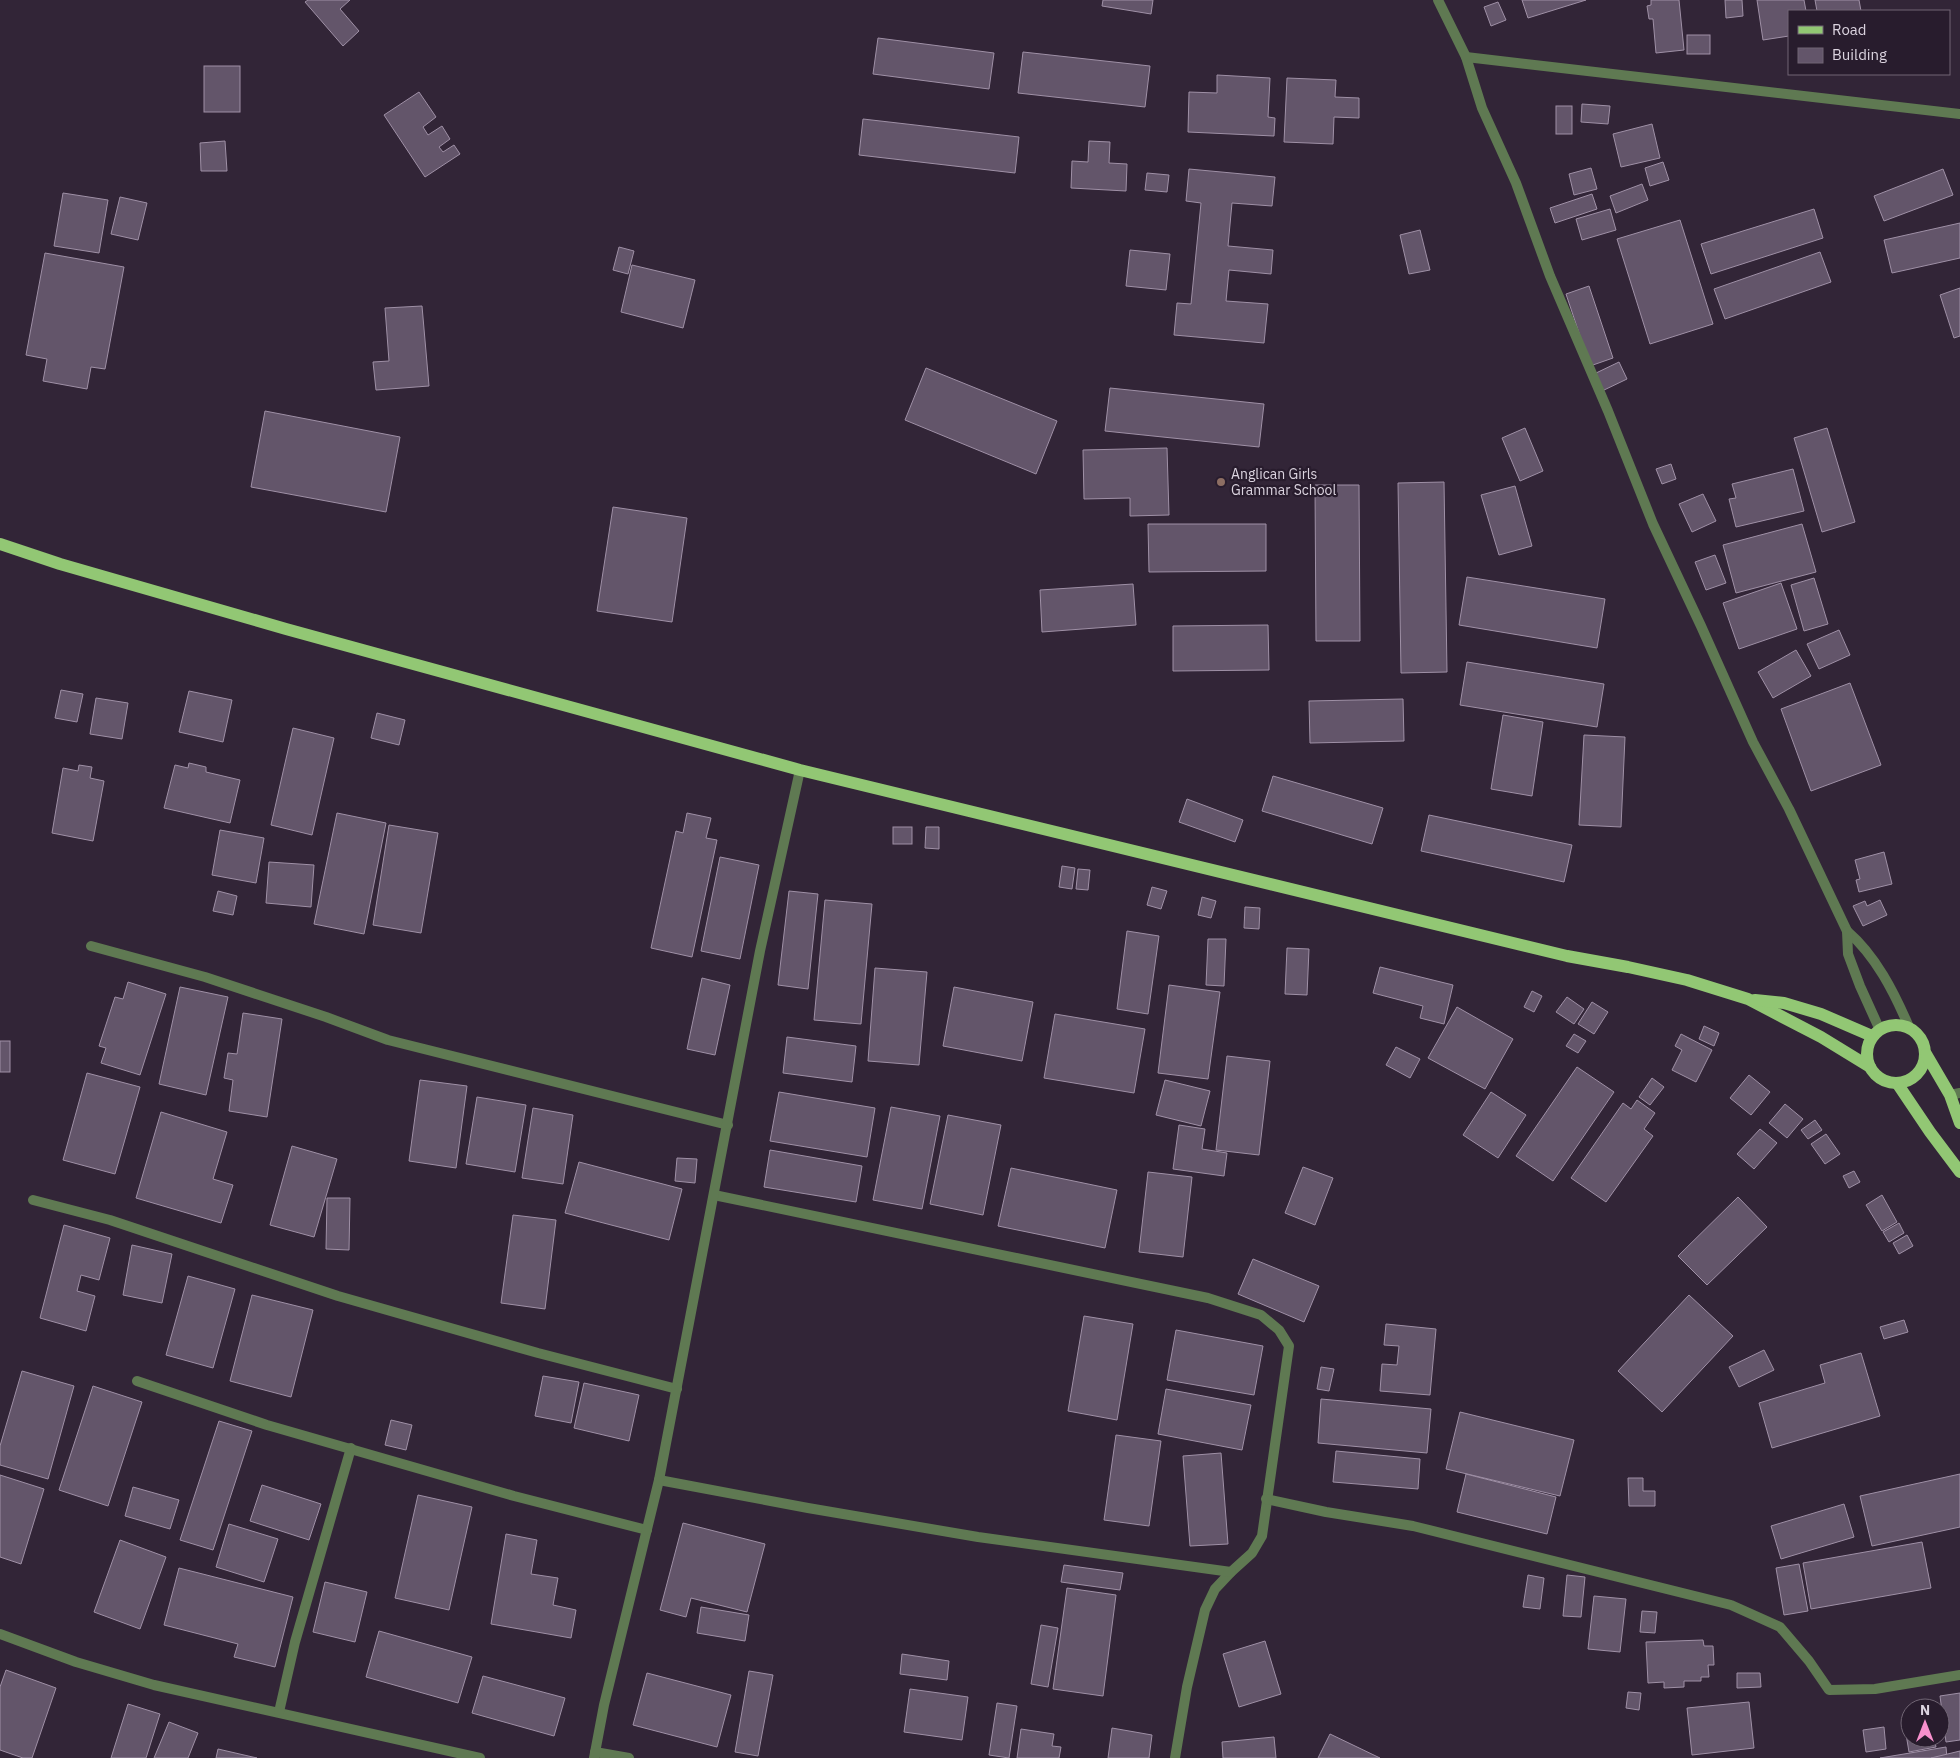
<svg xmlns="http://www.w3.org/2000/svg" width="1960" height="1758" viewBox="0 0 1960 1758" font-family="'IBM Plex Sans',sans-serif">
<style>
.building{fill:#63556a;stroke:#9f90a6}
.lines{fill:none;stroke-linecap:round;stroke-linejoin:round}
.service{stroke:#5f7952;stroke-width:10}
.minor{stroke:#5f7952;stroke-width:10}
.tertiary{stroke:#5f7952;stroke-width:10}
.primary{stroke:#92c774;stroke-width:12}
.education-dot{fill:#8d6e63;stroke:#281c2d;stroke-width:2}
.labels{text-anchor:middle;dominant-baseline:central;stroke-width:4.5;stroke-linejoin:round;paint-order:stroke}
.poi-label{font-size:14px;fill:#dbd3df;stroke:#281c2d;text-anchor:start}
</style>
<rect width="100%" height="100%" fill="#322537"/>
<g class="building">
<path d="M308,0h42l-10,9 19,22 -16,15 -38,-44z"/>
<path d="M1103,0h50l-2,14 -49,-8z"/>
<path d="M1522,0h64l-58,18z"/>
<path d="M1651,0h28l5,50 -28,3 -3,-34h-4l-2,-13 4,-1z"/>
<path d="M1725,0h17l1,16 -17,2z"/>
<path d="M1757,0h47l2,11h-17v25l-26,4z"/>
<path d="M1815,0h44l2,11h-44z"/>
<path d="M1498,2l8,18 -15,6 -7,-19z"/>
<rect x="1687" y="35" width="23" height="19"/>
<path d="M878,38l116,15 -5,36 -116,-15z"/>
<path d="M1023,52l127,14 -5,41 -127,-14z"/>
<rect x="204" y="66" width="36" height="46"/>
<path d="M1217,75l53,3 -2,39 7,1 -1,18 -86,-4 1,-40 28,1z"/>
<path d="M1287,78l49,2 -1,17 24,1v20l-25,-1 -1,27 -49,-2z"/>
<path d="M419,92l17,25 -13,10 5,8 14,-9 8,13 -11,8 4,5 11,-7 6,9 -35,23 -41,-62z"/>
<path d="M1582,104l28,2 -2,18 -27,-2z"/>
<rect x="1556" y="106" width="16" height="28"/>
<path d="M863,119l156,18 -4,36 -156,-18z"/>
<path d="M1652,124l8,34 -39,9 -8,-33z"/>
<path d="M225,141l2,30h-26l-1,-28z"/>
<path d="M1089,141l21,1 -1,21 18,1 -1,27 -55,-3 1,-27 16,1z"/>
<path d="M1663,162l6,18 -19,6 -5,-18z"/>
<path d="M1591,168l6,21 -23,6 -5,-21z"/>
<path d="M1189,169l86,8 -3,29 -40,-3 -4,43 45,4 -2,24 -42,-4 -3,31 42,3 -4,39 -90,-8 3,-32 14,1 10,-101 -15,-2z"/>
<path d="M1943,169l10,26 -69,26 -10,-25z"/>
<path d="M1147,173l22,2 -2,17 -22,-2z"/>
<path d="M1642,184l6,16 -32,13 -6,-17z"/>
<path d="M63,193l45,7 -9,53 -45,-7z"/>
<path d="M1592,194l5,15 -42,14 -5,-15z"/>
<path d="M120,197l27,6 -9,37 -27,-6z"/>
<path d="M1610,209l6,21 -34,10 -6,-21z"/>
<path d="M1814,209l9,29 -112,36 -10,-30z"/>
<path d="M1680,220l33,104 -63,20 -33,-105z"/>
<path d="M1960,223v35l-68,15 -8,-33z"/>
<path d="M1420,230l10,40 -21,4 -9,-39z"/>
<path d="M619,247l15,4 -6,23 -15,-4z"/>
<path d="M1130,250l40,4 -4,36 -40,-4z"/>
<path d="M1820,252l11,30 -106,37 -11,-30z"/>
<path d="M45,253l79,14 -19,102 -14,-2 -4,22 -44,-8 4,-22 -21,-4z"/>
<path d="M632,265l63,15 -12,48 -62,-16z"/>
<path d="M1589,286l24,72 -23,8 -24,-72z"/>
<path d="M1960,288v48l-6,2 -14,-43z"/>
<path d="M422,306l7,80 -53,4 -3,-28 16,-1 -4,-53z"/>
<path d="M1619,362l8,17 -25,12 -8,-17z"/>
<path d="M926,368l131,53 -21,53 -131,-54z"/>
<path d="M1110,388l154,16 -5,43 -154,-16z"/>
<path d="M265,411l135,26 -14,75 -135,-25z"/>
<path d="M1525,428l18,43 -23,10 -18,-43z"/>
<path d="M1827,428l28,94 -33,10 -28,-94z"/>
<path d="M1167,448l2,67 -39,1v-18l-46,1 -1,-49z"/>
<path d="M1671,464l5,15 -14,5 -6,-15z"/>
<path d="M1793,469l11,42 -68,16 -7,-28 7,-1 -4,-14z"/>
<path d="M1444,482l3,190 -46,1 -3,-190z"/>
<path d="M1315,485h44l1,156h-44z"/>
<path d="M1515,486l17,60 -33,9 -18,-60z"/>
<path d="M1703,494l13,27 -24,11 -13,-28z"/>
<path d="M613,507l74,11 -15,104 -75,-11z"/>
<path d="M1148,524h118v47l-117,1z"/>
<path d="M1802,524l14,48 -80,21 -13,-48z"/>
<path d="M1715,555l11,28 -20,7 -11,-28z"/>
<path d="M1467,577l138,22 -8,49 -138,-23z"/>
<path d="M1814,578l14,46 -24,7 -13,-46z"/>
<path d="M1781,583l16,46 -58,20 -16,-46z"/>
<path d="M1133,584l3,41 -94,7 -2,-42z"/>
<path d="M1268,625l1,45 -96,1v-45z"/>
<path d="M1839,630l11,25 -31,14 -12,-25z"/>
<path d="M1796,650l15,26 -38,22 -15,-26z"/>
<path d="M1467,662l137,22 -7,43 -137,-22z"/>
<path d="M1850,683l31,82 -70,26 -30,-82z"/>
<path d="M61,690l22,4 -6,28 -22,-4z"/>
<path d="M189,691l43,9 -9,42 -44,-10z"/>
<path d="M96,698l32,5 -6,36 -32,-5z"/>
<path d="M1403,699l1,42 -94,2 -1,-42z"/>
<path d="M377,713l28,7 -6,25 -28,-7z"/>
<path d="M1503,715l40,7 -11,74 -41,-7z"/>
<path d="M293,728l41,10 -22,97 -41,-10z"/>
<path d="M1584,735l41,2 -4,90 -42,-2z"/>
<path d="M189,763l17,4v5l34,8 -10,43 -66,-15 11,-43 13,3z"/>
<path d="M79,765l13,2 -2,11 14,3 -11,60 -41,-8 11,-65 15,3z"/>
<path d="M1273,776l110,32 -11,36 -110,-33z"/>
<path d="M1187,799l56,21 -8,22 -56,-20z"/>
<path d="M337,813l49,10 -22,111 -50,-10z"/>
<path d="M687,813l24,5 -5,20 11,2 -25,117 -41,-9 25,-117 7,2z"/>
<path d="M1429,815l143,30 -8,37 -143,-31z"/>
<path d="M389,825l49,8 -17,100 -48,-8z"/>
<rect x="893" y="827" width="19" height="17"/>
<path d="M926,827h13v22l-14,-1z"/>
<path d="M220,830l44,8 -8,45 -44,-8z"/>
<path d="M1884,852l8,32 -33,8 -3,-12 4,-1 -5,-19z"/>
<path d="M720,857l39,8 -19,94 -39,-8z"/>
<path d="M269,862l45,3 -3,42 -45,-4z"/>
<path d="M1062,866l13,2 -3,21 -13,-2z"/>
<path d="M1078,869l12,1 -2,20 -12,-1z"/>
<path d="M1152,887l15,4 -6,18 -14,-4z"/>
<path d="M218,891l19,5 -4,19 -20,-4z"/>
<path d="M789,891l29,3 -10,95 -30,-4z"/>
<path d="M1202,897l14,4 -5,17 -13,-3z"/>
<path d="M825,900l47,4 -11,120 -47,-4z"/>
<path d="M1880,900l7,15 -24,11 -10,-20 12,-5 2,5z"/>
<path d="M1245,907l15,1 -1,21 -15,-1z"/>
<path d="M1127,931l32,5 -11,78 -31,-5z"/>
<path d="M1208,939h18l-2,47 -18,-1z"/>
<path d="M1287,948l22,1 -2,46 -22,-1z"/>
<path d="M1380,967l73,18 -9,39 -24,-6 3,-12 -50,-13z"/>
<path d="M875,968l52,4 -8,93 -51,-4z"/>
<path d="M702,978l28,7 -15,70 -28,-6z"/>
<path d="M128,982l38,12 -26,81 -39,-12 5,-15 -7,-2 16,-49 8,2z"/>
<path d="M1169,985l51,7 -12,87 -50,-6z"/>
<path d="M180,987l48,10 -22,98 -47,-11z"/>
<path d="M954,987l79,15 -11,59 -79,-15z"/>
<path d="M1532,991l10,5 -8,16 -10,-5z"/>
<path d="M1567,997l17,12 -10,15 -18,-12z"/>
<path d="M1592,1002l16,10 -14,22 -16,-10z"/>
<path d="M1457,1007l56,32 -28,50 -57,-31z"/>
<path d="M243,1013l39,6 -15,98 -38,-6 4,-31 -9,-2 4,-25 9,1z"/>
<path d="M1055,1014l90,15 -11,64 -90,-15z"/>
<path d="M1704,1026l15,7 -5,13 -15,-7z"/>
<path d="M1574,1034l12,7 -8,12 -12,-7z"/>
<path d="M1681,1034l31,16 -16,32 -24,-12 10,-20 -7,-4z"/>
<path d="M787,1037l69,9 -4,36 -69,-9z"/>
<rect x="0" y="1041" width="10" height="31"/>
<path d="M1396,1047l24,12 -10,19 -24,-13z"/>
<path d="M1227,1056l43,5 -11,94 -43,-5z"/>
<path d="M1577,1067l37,25 -61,89 -37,-25z"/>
<path d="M87,1073l53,14 -25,87 -52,-14z"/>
<path d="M1749,1075l21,17 -19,23 -21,-17z"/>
<path d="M1652,1078l12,9 -14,18 -11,-8z"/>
<path d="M420,1080l47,6 -11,82 -47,-7z"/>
<path d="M1165,1080l45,11 -9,35 -45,-11z"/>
<path d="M779,1092l96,16 -8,49 -97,-16z"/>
<path d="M1491,1092l35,23 -28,43 -35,-23z"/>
<path d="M477,1097l49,8 -11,67 -49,-8z"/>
<path d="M1637,1100l18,13 -11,16 9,7 -47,66 -35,-24 52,-75 8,6z"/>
<path d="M1785,1104l18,15 -16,19 -18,-15z"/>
<path d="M891,1107l49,9 -18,93 -49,-9z"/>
<path d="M533,1108l40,7 -10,69 -41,-6z"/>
<path d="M161,1112l66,20 -14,47 20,6 -12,38 -85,-25z"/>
<path d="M948,1115l53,10 -18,90 -53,-11z"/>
<path d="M1815,1120l7,10 -14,9 -7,-9z"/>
<path d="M1179,1125l26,4 -3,20 25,4 -3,23 -51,-7z"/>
<path d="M1760,1129l17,14 -23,26 -17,-15z"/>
<path d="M1826,1134l14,20 -15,10 -14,-20z"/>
<path d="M292,1146l45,13 -23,78 -44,-12z"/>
<path d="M770,1150l92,16 -6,36 -92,-15z"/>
<path d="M677,1158l20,1 -2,24 -20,-2z"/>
<path d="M579,1162l103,27 -13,51 -104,-27z"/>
<path d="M1303,1167l30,11 -18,47 -30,-12z"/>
<path d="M1011,1168l106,22 -12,58 -107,-22z"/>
<path d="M1854,1171l6,11 -11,6 -6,-12z"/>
<path d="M1148,1172l44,5 -9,80 -44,-5z"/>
<path d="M1882,1195l15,27 -15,9 -16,-26z"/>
<path d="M1738,1197l29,30 -60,58 -29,-29z"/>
<path d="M327,1198h23l-1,52 -23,-1z"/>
<path d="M513,1215l43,5 -11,89 -44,-6z"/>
<path d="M1899,1223l5,10 -15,9 -6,-10z"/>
<path d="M64,1225l46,13 -11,42 -18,-5 -4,16 18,5 -9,35 -46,-13z"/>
<path d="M1907,1235l6,11 -14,8 -6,-11z"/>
<path d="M132,1245l40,9 -10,49 -39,-8z"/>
<path d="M1253,1259l66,27 -15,36 -66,-28z"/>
<path d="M188,1276l47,13 -22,79 -47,-13z"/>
<path d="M252,1295l61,15 -22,87 -61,-16z"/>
<path d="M1689,1295l44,41 -71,76 -44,-41z"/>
<path d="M1084,1316l49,8 -16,96 -49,-9z"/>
<path d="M1904,1320l4,12 -24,7 -4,-12z"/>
<path d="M1386,1324l50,5 -6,66 -50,-4 2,-27 15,1 2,-19 -15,-1z"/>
<path d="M1176,1330l87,16 -9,49 -87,-15z"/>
<path d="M1764,1350l10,20 -35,17 -10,-20z"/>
<path d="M1861,1353l19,63 -108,32 -13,-45 66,-20 -5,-18z"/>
<path d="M1321,1367l13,2 -5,22 -12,-2z"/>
<path d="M22,1371l52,15 -26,93 -48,-14v-19z"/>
<path d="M543,1376l36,6 -8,41 -36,-7z"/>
<path d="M584,1383l55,12 -10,46 -55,-13z"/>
<path d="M93,1386l49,16 -34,104 -49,-16z"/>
<path d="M1166,1389l85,16 -9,45 -84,-16z"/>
<path d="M1321,1399l110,10 -4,44 -109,-10z"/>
<path d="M1460,1412l114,28 -14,56 -114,-27z"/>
<path d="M391,1420l21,5 -6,25 -21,-5z"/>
<path d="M219,1421l33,10 -39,119 -33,-10z"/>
<path d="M1116,1435l45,6 -12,85 -45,-6z"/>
<path d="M1336,1451l84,8 -2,30 -85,-7z"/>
<path d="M1221,1453l7,91 -38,2 -7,-90z"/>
<path d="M1466,1474l90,23 -9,37 -90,-22z"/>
<path d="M1960,1474v53l-88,19 -12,-50z"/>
<path d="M0,1475l44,14 -23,75 -21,-7z"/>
<path d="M1628,1478h15v13h12v15h-26z"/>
<path d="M262,1485l59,19 -12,36 -59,-19z"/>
<path d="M133,1487l46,13 -9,29 -45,-13z"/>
<path d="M418,1495l54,12 -23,103 -54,-12z"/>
<path d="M1844,1504l10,33 -73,22 -10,-33z"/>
<path d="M683,1523l82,21 -18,68 -56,-14 -5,19 -26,-7z"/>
<path d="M229,1524l49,15 -14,43 -48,-15z"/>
<path d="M506,1534l31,6 -6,34 27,4 -5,27 23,5 -5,28 -80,-14z"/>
<path d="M120,1540l46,17 -26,72 -46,-17z"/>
<path d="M1922,1542l9,46 -120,21 -8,-46z"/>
<path d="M1799,1564l9,47 -24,4 -8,-47z"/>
<path d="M1064,1565l59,8 -3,17 -59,-8z"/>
<path d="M179,1568l114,29 -18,70 -41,-10 4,-13 -74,-19z"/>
<path d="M1528,1575l16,3 -4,31 -17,-2z"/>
<path d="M1567,1575l18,2 -4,40 -18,-1z"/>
<path d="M325,1582l42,10 -12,50 -42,-10z"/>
<path d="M1067,1588l49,7 -13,101 -50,-7z"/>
<path d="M1594,1596l32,3 -6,53 -32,-3z"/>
<path d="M701,1607l48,8 -4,26 -48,-8z"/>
<path d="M1642,1611l15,1 -2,21 -15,-1z"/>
<path d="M1041,1625l17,3 -10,59 -17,-3z"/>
<path d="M379,1631l93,26 -14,46 -92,-26z"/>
<path d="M1703,1640l1,6h9l1,19h-6l1,12h-8v4h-17v6l-20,1v-6l-16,1 -2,-41z"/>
<path d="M1265,1641l16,53 -42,13 -16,-53z"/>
<path d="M902,1654l47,7 -2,19 -47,-6z"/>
<path d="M6,1670l50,18 -24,70h-9l-23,-8v-63z"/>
<path d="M749,1671l24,4 -15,81 -23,-4z"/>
<path d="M647,1673l84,22 -14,52 -84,-22z"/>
<path d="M1737,1673h23l1,14 -24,1z"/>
<path d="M483,1676l82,22 -11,38 -82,-23z"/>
<path d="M910,1689l58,8 -6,43 -58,-8z"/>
<path d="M1628,1692l13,1 -2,17 -13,-2z"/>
<path d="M1960,1693v47l-14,2 -6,-46z"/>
<path d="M1749,1702l5,46 -62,7 -5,-47z"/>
<path d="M997,1703l20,3 -8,52 -20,-3z"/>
<path d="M128,1704l32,10 -14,44h-35z"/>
<path d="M169,1722l29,11 -10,25h-34z"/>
<path d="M1884,1727l2,22 -20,3 -3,-22z"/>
<path d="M1112,1728l40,7 -3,23h-41z"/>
<path d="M1021,1729l33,5 -2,12 9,1 -2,11h-42z"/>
<path d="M1910,1733v5h24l2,9 -27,5 -3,-18z"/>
<path d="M1330,1734l50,24h-62z"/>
<path d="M1274,1737l2,21h-53l-1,-16z"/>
<path d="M1946,1747l1,11h-67z"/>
<path d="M218,1749l39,9h-41z"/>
<path d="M1960,1751v7h-29z"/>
</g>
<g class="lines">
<path class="service" d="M1950,1095l10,-2"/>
<g class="minor">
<path d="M1466,57l494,57"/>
<path d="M91,946l114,31 121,40 62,23 340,85"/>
<path d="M714,1195l494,103 53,17 18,15 10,16 -27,190 -10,17 -21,19 -16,17 -10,21 -18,77 -12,71"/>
<path d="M33,1200l77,20 228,76 200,57 139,36"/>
<path d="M137,1381l130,44 247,71 133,34"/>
<path d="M659,1480l149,28 170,29 253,35"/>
<path d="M1266,1499l60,13 87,14 318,79 49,22 29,34 20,29 46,-1 85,-14"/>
<path d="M0,1634l76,28 78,23 326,73"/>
<path d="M279,1712l16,-70 56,-194"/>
<path d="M595,1752l34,6"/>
<path d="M594,1758l10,-53 55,-225 101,-529 40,-181"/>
</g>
<g class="tertiary">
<path d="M1438,0l28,57 16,51 34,75 34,93 58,135 45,113 48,102 52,116 36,67 58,122c29,25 47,61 62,96"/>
<path d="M1847,931l1,23 12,32 19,42"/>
</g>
<g class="primary">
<path d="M0,544l60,20 226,65 514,141 767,186 61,11 59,13 61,19 73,38 49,30"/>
<path d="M1755,1000l29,3 37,11 51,22"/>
<circle cx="1896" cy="1054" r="29"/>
<path d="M1926,1054l24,41 10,28"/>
<path d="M1897,1083l33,49 30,40"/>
</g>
</g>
<circle class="education-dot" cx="1221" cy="482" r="5"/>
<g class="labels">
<g class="poi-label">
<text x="1231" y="474">Anglican Girls<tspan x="1231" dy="16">Grammar School</tspan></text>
</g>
</g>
<rect x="1788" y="10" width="162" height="65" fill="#281c2d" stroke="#706574"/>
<rect x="1798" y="26" width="25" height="8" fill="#92c774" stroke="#706574"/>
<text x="1832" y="35" font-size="15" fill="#dbd3df">Road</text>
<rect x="1798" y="48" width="25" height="15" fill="#63556a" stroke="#706574"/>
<text x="1832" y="60" font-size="15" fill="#dbd3df">Building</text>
<g transform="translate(1925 1723)"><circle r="24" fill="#281c2d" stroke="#706574"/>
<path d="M0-4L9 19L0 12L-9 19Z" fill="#f790cd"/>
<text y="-8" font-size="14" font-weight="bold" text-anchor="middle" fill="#dbd3df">N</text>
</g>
</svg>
